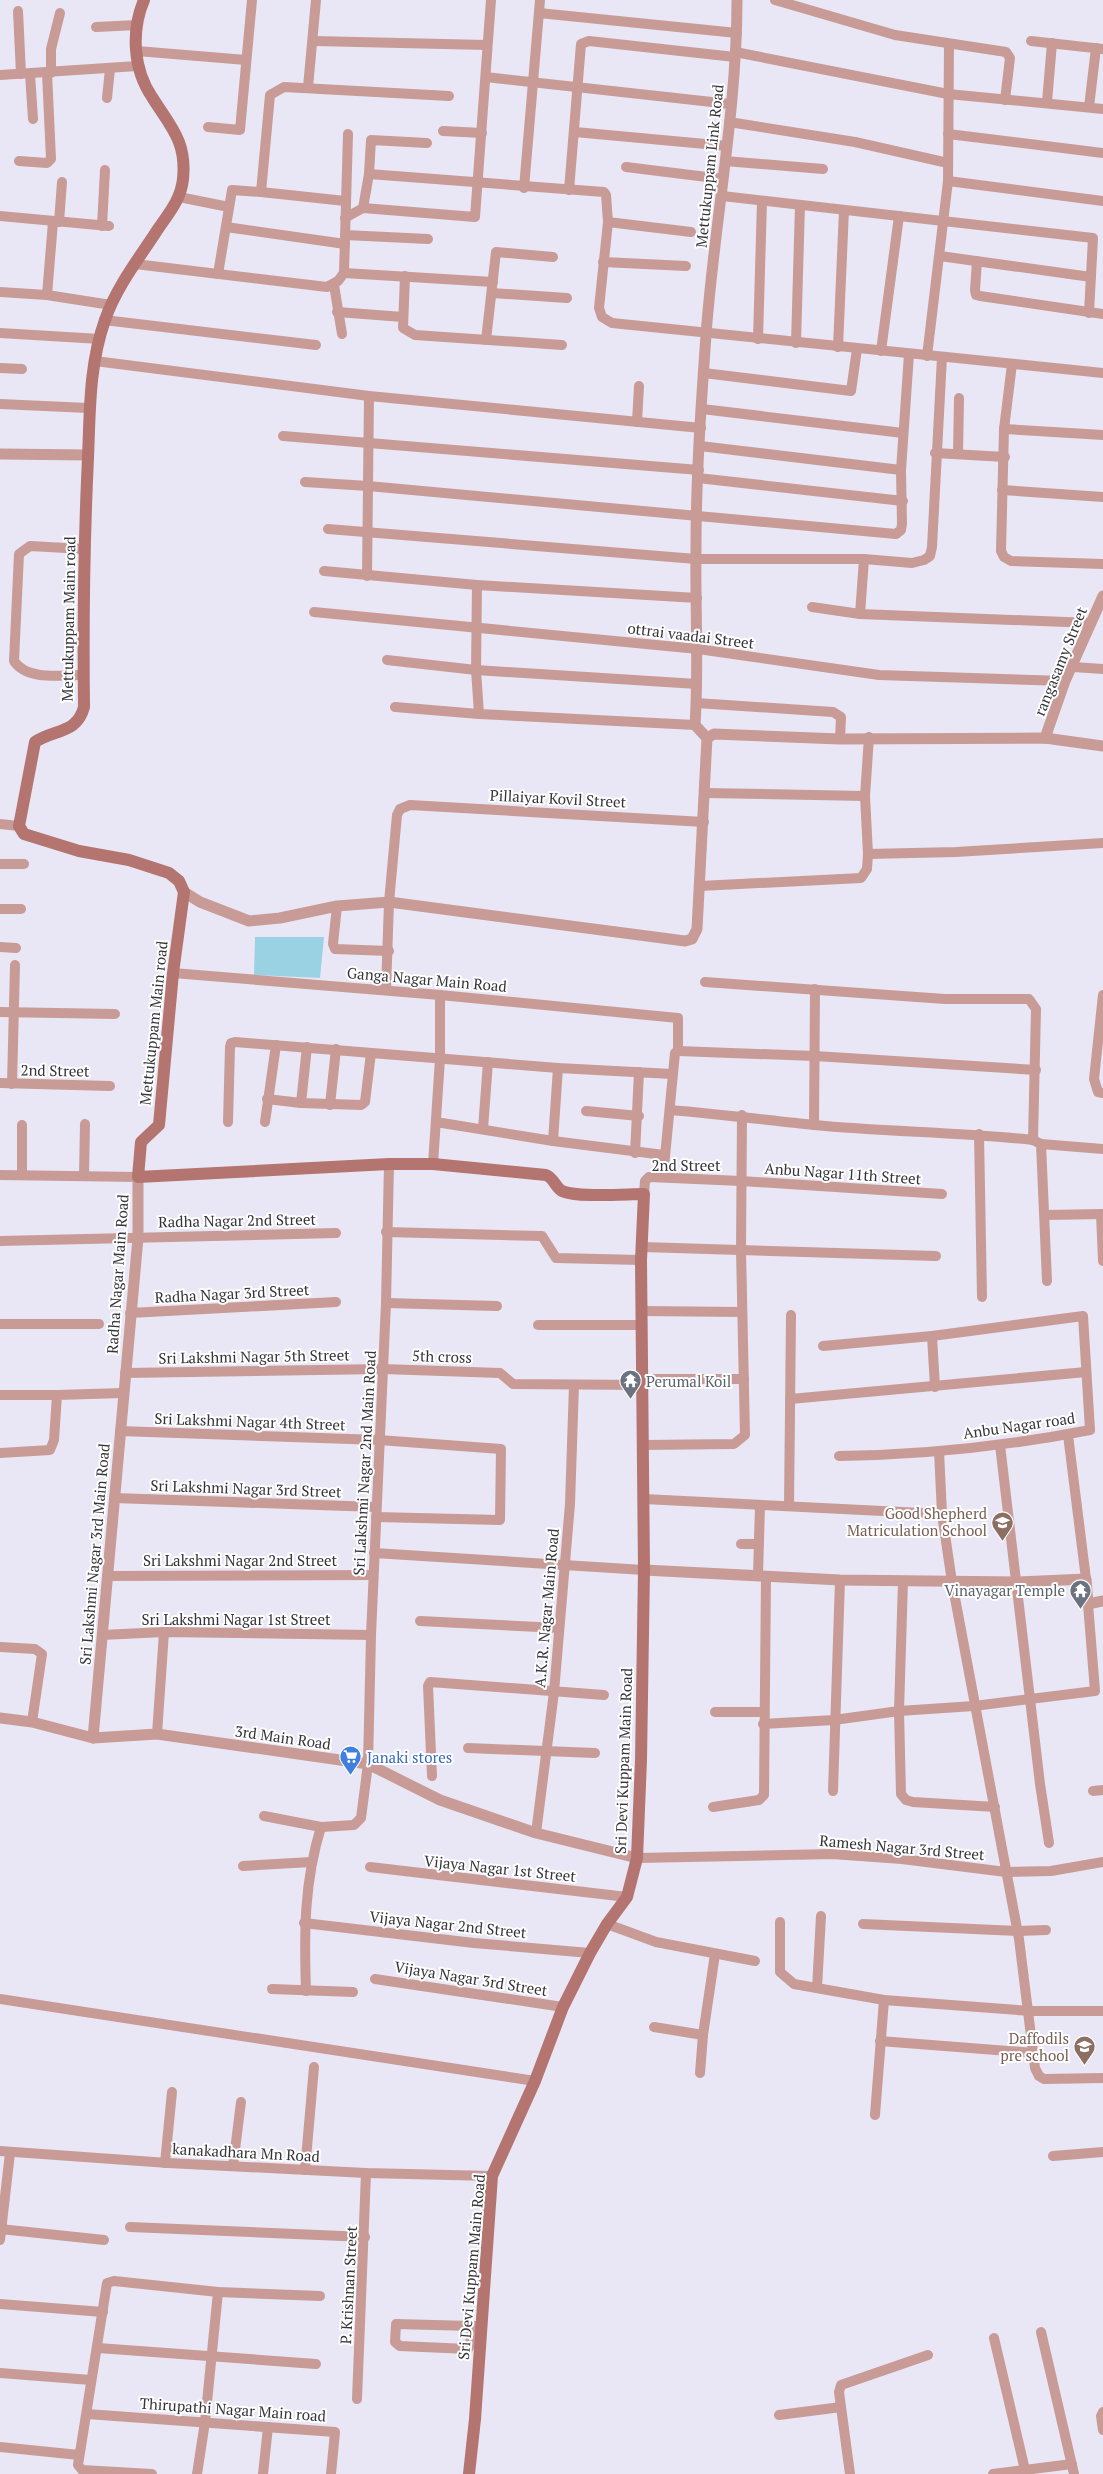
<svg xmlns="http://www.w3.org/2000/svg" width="1103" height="2474" viewBox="0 0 1103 2474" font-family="'PT Serif',serif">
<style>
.water{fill:#9bd2e3}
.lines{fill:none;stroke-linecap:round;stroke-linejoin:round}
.minor{stroke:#c89b97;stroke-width:10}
.tertiary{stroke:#c89b97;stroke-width:11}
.secondary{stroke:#b47470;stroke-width:12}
.labels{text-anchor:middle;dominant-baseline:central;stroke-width:4;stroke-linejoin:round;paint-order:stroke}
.street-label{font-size:15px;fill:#35343a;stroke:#fff}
.worship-label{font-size:15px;fill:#5b616d;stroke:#fff;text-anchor:start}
.education-label{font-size:15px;fill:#785e54;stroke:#fff;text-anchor:end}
.shop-label{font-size:15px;fill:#366cbe;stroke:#fff;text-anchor:start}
</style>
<rect width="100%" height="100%" fill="#e9e7f5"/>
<path class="water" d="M255,937h69l-4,41 -66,-3z"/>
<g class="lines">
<g class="minor">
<path d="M775,0l120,35 111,17 4,6 -5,42"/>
<path d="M18,11l3,63"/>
<path d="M539,13l198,20"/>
<path d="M96,27l41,-2"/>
<path d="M314,41l173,4"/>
<path d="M1031,41l72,8"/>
<path d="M137,51l109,9"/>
<path d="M735,52l213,42 155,15"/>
<path d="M51,73v-24l9,-36"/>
<path d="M30,74l3,45"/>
<path d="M0,75l137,-9"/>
<path d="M486,77l244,27"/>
<path d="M308,87l8,-87"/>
<path d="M107,98l3,-29"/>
<path d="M1047,102l5,-59"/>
<path d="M1089,107l7,-59"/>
<path d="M729,122l126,20 93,21"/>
<path d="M208,127l32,3 12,-130"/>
<path d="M443,131l39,2"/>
<path d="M575,132l152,14"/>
<path d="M948,134l155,19"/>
<path d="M427,143l-56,-3 -2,34 235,18 2,3 2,27 -9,86 3,9 10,6 491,50"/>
<path d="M19,161l28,2 4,-4 -4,-86"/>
<path d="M725,161l98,8"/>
<path d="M626,167l97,12"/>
<path d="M948,181l155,20"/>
<path d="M524,188l16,-188"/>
<path d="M569,190l12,-146 8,-3 146,16"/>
<path d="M261,192l84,9"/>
<path d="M722,196l371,42 -4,75"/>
<path d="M179,197l50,10"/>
<path d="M363,208l6,-34"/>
<path d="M0,216l109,10"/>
<path d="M345,218l18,-10 112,9 16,-217"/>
<path d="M59,222l3,-40"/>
<path d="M608,222l83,10"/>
<path d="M102,226l3,-56"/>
<path d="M226,227l119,17"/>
<path d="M345,235l83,4"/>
<path d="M940,256l151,21"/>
<path d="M977,261l-2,29 1,5 4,1 123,18"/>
<path d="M603,262l83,4"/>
<path d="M135,264l192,23 11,-6 6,-8 4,-139"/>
<path d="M344,273l149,9"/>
<path d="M218,274l14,-84 29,2 9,-97 14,-8 165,9"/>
<path d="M405,276l-2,52 12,7 147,10"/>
<path d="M334,285l8,49"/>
<path d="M0,292l47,3 64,10"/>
<path d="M492,293l75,5"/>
<path d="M47,295l6,-73"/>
<path d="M337,312l66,5"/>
<path d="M104,320l212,25"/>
<path d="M0,333l100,6"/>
<path d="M758,339l4,-138"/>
<path d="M486,340l10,-88 57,5"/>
<path d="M796,343l4,-138"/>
<path d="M838,347l6,-137"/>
<path d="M881,351l18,-135"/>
<path d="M927,356l21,-175 1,-137"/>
<path d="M95,361l274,35 332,32"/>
<path d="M1012,364l-8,65 -3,122 3,6 7,4 92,3"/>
<path d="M0,368l22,1"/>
<path d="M704,373l147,18 6,-42"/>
<path d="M0,404l88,4"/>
<path d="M702,409l201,24"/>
<path d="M637,422l2,-36"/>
<path d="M1004,429l99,6"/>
<path d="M283,436l416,34"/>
<path d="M700,446l201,24"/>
<path d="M935,453l70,4"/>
<path d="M958,454l1,-56"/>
<path d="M698,478l205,23"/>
<path d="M305,482l63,4 528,48 5,-4 1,-6 -1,-54 8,-116"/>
<path d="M1002,490l101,7"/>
<path d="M328,529l368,30h168l48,4 12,-3 6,-4 2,-9 10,-190"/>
<path d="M324,571l153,14 220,13"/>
<path d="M367,576l2,-180"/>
<path d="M477,585l-1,85 3,44"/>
<path d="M812,607l48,7 231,9"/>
<path d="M314,612l384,37 181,26 186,6"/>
<path d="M860,614l4,-55"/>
<path d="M387,660l89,10 221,14"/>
<path d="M1073,667l30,2"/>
<path d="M83,675c-21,0 -56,6 -69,-14l5,-107 11,-8 54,3"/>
<path d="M696,703l137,9 8,5 -1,22"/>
<path d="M395,707l84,7 216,11"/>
<path d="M705,793l160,3"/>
<path d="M0,824l19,2"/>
<path d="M868,854l88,-2 147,-9"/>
<path d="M0,864h24"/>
<path d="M700,886l161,-8 6,-9 1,-15 -3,-58 4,-59"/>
<path d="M337,906l-4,38 2,5 54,2"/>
<path d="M0,909h21"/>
<path d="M0,947l16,1"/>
<path d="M173,973l267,22 238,23v33l-3,2 -12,124"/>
<path d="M705,982l240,17h84l7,10 -3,131"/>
<path d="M386,990l3,-88 8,-87 3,-6 10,-4 294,17"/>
<path d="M1103,995l-9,84 4,13 5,1"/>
<path d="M0,1012l115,2"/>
<path d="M307,1047l-6,56 60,2 4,-3 6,-49"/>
<path d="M678,1051l137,5 221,14"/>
<path d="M0,1083l110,3"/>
<path d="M12,1084l3,-119"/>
<path d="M267,1099l34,4"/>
<path d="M330,1105l6,-56"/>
<path d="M670,1110c48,4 96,10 144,15 73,7 146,7 219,15l8,4 6,137"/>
<path d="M586,1111l53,5"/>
<path d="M228,1122l2,-75 1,-4 4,-1 323,26 114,6"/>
<path d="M265,1122l11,-77"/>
<path d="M436,1122l117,19 111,14"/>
<path d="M22,1125v50"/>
<path d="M814,1125l1,-136"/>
<path d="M483,1129l5,-67"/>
<path d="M979,1134l3,163"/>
<path d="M553,1141l5,-73"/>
<path d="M1041,1144l62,5"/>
<path d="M635,1153l4,-81"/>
<path d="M433,1164l7,-105v-64"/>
<path d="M0,1175l138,2"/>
<path d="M84,1176l1,-52"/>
<path d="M644,1194l1,-13 4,-4 92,4 201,13"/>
<path d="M1101,1214l2,47"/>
<path d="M1045,1215l58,-1"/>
<path d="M386,1232l156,4 14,22 85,2"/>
<path d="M0,1241l336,-8"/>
<path d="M642,1247l294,9"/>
<path d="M386,1303l111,3"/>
<path d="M641,1311l101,1"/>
<path d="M130,1313l206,-11"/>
<path d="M0,1324h99"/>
<path d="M538,1325h103"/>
<path d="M932,1336l3,51"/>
<path d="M823,1346l109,-10 151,-20 7,114c-83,16 -167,25 -251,26"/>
<path d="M125,1373l258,-4 117,4 13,11 130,1"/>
<path d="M643,1379h101"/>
<path d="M0,1395h57"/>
<path d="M790,1399l296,-27"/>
<path d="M120,1431l259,9 122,9 -1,71 -124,-3"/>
<path d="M1068,1435l18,144"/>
<path d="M643,1445l91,-1 11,-9 -4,-185 1,-135"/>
<path d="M1000,1445l40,339 9,59"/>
<path d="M939,1451l3,63 10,68 67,357 16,129 4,8 5,3 59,-1"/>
<path d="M0,1453l50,-3 4,-10 3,-45 66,-2"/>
<path d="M114,1498l262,9"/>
<path d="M644,1499l298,15"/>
<path d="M789,1506l2,-191"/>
<path d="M741,1544h18"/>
<path d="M374,1553l270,17"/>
<path d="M758,1575l2,-70"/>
<path d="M107,1576l266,-1"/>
<path d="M903,1581l-4,130 2,83 5,6 7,2 82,5"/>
<path d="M420,1621l139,7"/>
<path d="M102,1635l62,-3 207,3"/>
<path d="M0,1647l35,2 7,5 -10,68"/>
<path d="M715,1712h48"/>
<path d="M763,1724l71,-4 65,-9 75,-5 121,-15 -7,-87"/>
<path d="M157,1734l7,-102"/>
<path d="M468,1748l127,5"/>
<path d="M432,1776l-4,-90 2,-4 174,13"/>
<path d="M833,1791l7,-211"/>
<path d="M1093,1791l10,-1"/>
<path d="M713,1807l46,-7 5,-5 2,-219"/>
<path d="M264,1816l57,11 33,-2 7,-7 7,-54 3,-129 15,-332 3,-139"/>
<path d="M536,1833l18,-141 16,-188 4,-119"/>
<path d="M637,1858l195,-4 70,5 104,13 45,-1 52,-9"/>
<path d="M243,1866l68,-4"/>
<path d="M370,1867l257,30"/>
<path d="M780,1922v50l14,12 90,16 146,11h73"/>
<path d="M304,1923l170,20 116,10"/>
<path d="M607,1924l49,18 99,19"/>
<path d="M863,1924l155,7 28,-1"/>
<path d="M375,1979l188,28"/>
<path d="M817,1988l4,-72"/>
<path d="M272,1989l81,3"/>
<path d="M306,1991c-2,-58 -2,-109 15,-164"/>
<path d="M0,1999l535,82"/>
<path d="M654,2027l49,8"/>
<path d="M880,2041l154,12"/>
<path d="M700,2073l3,-38 12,-81"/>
<path d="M875,2115l9,-115"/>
<path d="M0,2151l168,12 198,10 126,3"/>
<path d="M1053,2156l50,-4"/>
<path d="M165,2163l7,-71"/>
<path d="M233,2166l8,-64"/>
<path d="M305,2170l9,-103"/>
<path d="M130,2227l235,10"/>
<path d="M0,2229l104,11"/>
<path d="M0,2240l10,-87"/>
<path d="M0,2304l103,8"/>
<path d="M472,2326l-2,19 -2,4 -68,-3 -5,-4 1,-18 76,2h10"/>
<path d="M1041,2332l33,142"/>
<path d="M994,2338l31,132"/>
<path d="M98,2348l218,16"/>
<path d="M0,2373l91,7"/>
<path d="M357,2399l9,-226"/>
<path d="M1103,2412l-2,4 2,14"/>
<path d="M87,2414l248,18 -4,42"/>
<path d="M779,2415l62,-8"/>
<path d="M0,2447l79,8"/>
<path d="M152,2474l-70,-4 -4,-5 29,-182 7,-2 104,11 102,4"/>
<path d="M197,2474l8,-52 13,-130"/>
<path d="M263,2474l5,-47"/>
<path d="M850,2474l-11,-82 2,-7 87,-30"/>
<path d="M993,2474l79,-10"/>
</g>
<g class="tertiary">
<path d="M0,454l88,1"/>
<path d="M707,738l-12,-13c4,-59 0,-118 1,-178 0,-70 5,-141 10,-212 8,-111 31,-223 31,-335"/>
<path d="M707,738l7,-4 126,5 205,-1 58,8"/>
<path d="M1045,738l20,-57 38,-85"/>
<path d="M184,892l16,10 49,19 31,-3 57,-12 52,-4 296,39 7,-2 5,-10 10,-191"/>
<path d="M644,1570l196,10 178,2 68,-3 2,25 15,-3"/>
<path d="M0,1718l32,4 61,16 64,-4 211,30 72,36 96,33 101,25"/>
<path d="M93,1738l45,-500v-61"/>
</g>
<path class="secondary" d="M144,0c-13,31 -11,69 8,97 18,29 35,44 31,82 -2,20 -14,34 -25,50 -18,28 -42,58 -53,91 -16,45 -15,91 -17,138 -4,83 -5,166 -4,249 -7,27 -30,22 -49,35l-16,84 5,8 55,17 50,9 40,13 10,8 5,11 -11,81 -14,152 -18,17 -3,35 251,-13h44l113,11c8,3 9,12 16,16 15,7 64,3 82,3l-3,66 3,310 -3,190 -4,98 -10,39 -20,27 -17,29 -27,54 -28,74 -43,95 -17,243 -6,55"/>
</g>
<defs>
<symbol id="temple-pin" viewBox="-11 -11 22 30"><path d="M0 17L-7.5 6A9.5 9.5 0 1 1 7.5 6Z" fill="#6b7280" stroke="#fff"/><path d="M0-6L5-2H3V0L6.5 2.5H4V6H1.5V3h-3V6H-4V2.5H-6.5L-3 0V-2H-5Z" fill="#fff"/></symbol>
<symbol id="school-pin" viewBox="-11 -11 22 30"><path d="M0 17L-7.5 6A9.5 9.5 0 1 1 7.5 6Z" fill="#8d6e63" stroke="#fff"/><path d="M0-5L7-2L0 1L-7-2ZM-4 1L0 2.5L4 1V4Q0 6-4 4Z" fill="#fff"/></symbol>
<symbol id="supermarket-pin" viewBox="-11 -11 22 30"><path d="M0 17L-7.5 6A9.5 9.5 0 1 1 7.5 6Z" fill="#3f7fe0" stroke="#fff"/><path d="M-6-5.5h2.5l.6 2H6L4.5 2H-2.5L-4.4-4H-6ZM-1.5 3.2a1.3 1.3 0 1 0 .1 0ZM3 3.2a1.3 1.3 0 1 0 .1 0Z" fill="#fff"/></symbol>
</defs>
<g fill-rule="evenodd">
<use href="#temple-pin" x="618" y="1368" width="25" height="34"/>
<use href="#school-pin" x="990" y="1510" width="25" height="34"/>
<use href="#temple-pin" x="1068" y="1578" width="25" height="34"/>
<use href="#supermarket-pin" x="338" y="1744" width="25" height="34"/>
<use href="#school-pin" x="1072" y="2034" width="25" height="34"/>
</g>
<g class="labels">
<g class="street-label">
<text transform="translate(709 166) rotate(-84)">Mettukuppam Link Road</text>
<text transform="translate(68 619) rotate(-89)">Mettukuppam Main road</text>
<text transform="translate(691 635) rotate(7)">ottrai vaadai Street</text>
<text transform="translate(1060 661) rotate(-68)">rangasamy Street</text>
<text transform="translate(558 798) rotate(3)">Pillaiyar Kovil Street</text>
<text transform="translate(427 979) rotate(5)">Ganga Nagar Main Road</text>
<text transform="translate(153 1023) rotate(-84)">Mettukuppam Main road</text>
<text transform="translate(55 1070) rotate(1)">2nd Street</text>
<text x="686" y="1165">2nd Street</text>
<text transform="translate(843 1173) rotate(4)">Anbu Nagar 11th Street</text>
<text transform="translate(237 1220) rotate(-1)">Radha Nagar 2nd Street</text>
<text transform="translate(117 1274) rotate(-86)">Radha Nagar Main Road</text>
<text transform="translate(232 1293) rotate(-3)">Radha Nagar 3rd Street</text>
<text transform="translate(254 1356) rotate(-1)">Sri Lakshmi Nagar 5th Street</text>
<text transform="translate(442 1356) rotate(2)">5th cross</text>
<text transform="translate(250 1421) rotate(2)">Sri Lakshmi Nagar 4th Street</text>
<text transform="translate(1019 1425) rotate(-8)">Anbu Nagar road</text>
<text transform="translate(364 1463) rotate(-87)">Sri Lakshmi Nagar 2nd Main Road</text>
<text transform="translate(246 1488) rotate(2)">Sri Lakshmi Nagar 3rd Street</text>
<text transform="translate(94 1554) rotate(-85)">Sri Lakshmi Nagar 3rd Main Road</text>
<text x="240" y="1560">Sri Lakshmi Nagar 2nd Street</text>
<text transform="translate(546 1608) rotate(-85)">A.K.R. Nagar Main Road</text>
<text x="236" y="1619">Sri Lakshmi Nagar 1st Street</text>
<text transform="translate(283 1737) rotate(8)">3rd Main Road</text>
<text transform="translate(623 1761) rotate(-88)">Sri Devi Kuppam Main Road</text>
<text transform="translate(902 1847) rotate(5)">Ramesh Nagar 3rd Street</text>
<text transform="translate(500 1868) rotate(6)">Vijaya Nagar 1st Street</text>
<text transform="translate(448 1924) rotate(6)">Vijaya Nagar 2nd Street</text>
<text transform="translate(471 1978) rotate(9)">Vijaya Nagar 3rd Street</text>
<text transform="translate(246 2152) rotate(3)">kanakadhara Mn Road</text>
<text transform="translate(471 2267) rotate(-85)">Sri Devi Kuppam Main Road</text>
<text transform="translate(348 2285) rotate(-87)">P. Krishnan Street</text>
<text transform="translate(233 2409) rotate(4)">Thirupathi Nagar Main road</text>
</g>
<g class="worship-label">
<text x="646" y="1381">Perumal Koil</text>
<text x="1065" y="1590" text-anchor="end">Vinayagar Temple</text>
</g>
<g class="education-label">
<text x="987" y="1513">Good Shepherd<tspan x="987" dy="17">Matriculation School</tspan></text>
<text x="1069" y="2038">Daffodils<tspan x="1069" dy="17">pre school</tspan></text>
</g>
<g class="shop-label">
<text x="367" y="1757">Janaki stores</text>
</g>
</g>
</svg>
